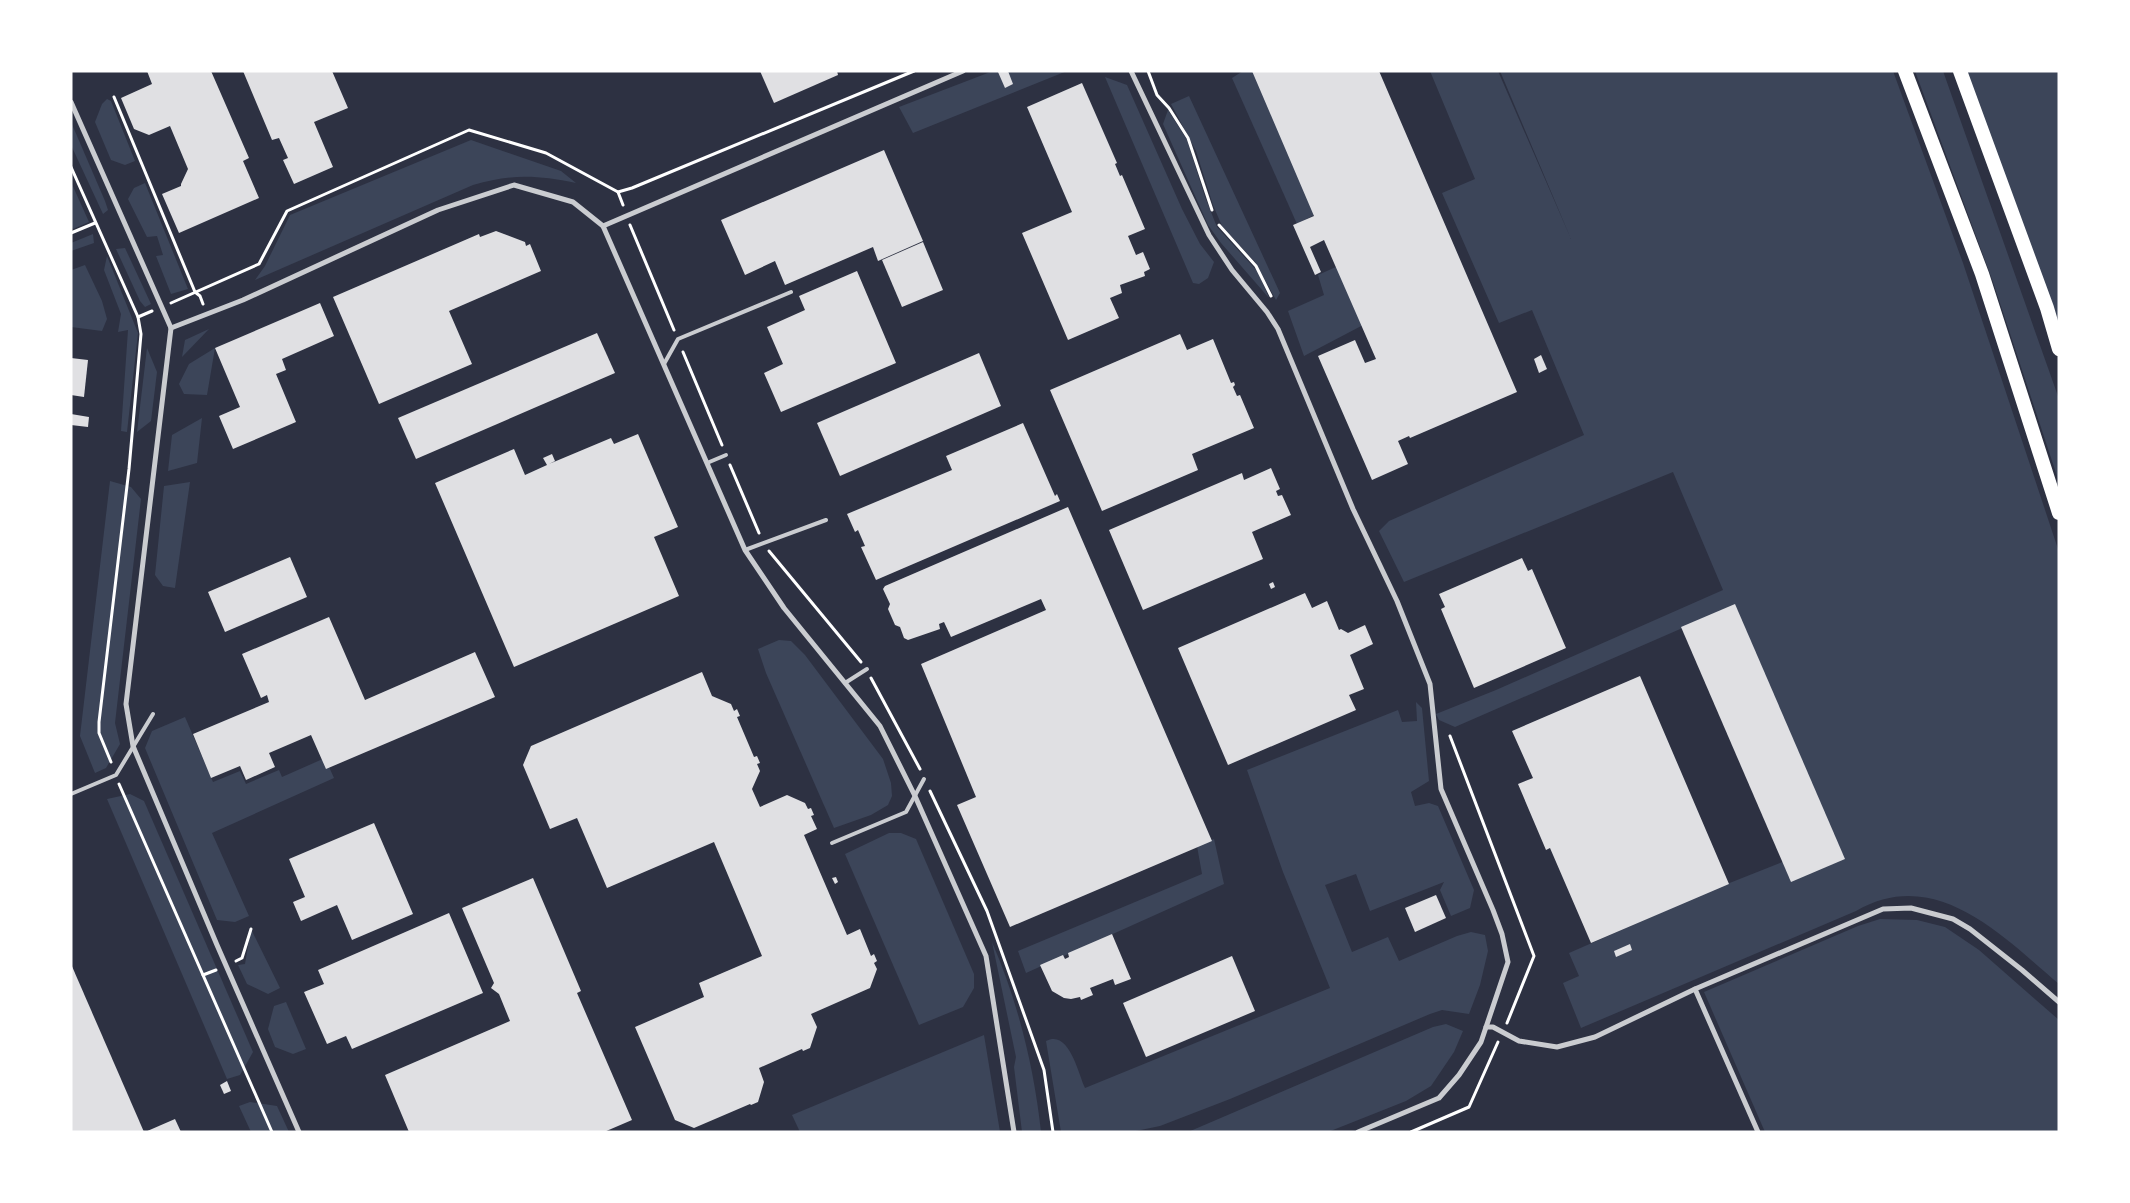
<svg xmlns="http://www.w3.org/2000/svg" width="2130" height="1203" viewBox="0 0 2130 1203" font-family="Commissioner,sans-serif">
<style>
.green{fill:#3c4559}
.building{fill:#e0e0e3}
.lines{fill:none;stroke-linecap:round;stroke-linejoin:round}
.path{stroke:#fff;stroke-width:3}
.service{stroke:#caccd0;stroke-width:4}
.minor{stroke:#caccd0;stroke-width:5}
.trunk{stroke:#fff;stroke-width:14}
</style>
<rect width="100%" height="100%" fill="#2d3142"/>
<g class="green">
<path d="M993,71h74l-154,62 -14,-26z"/>
<path d="M1243,71h14l61,142 -21,11 -65,-146z"/>
<path d="M1430,71h68l73,168 -71,-168h393l70,192 96,289v432c-57,-48 -123,-119 -203,-73l-275,117 -18,-45 16,-7 -10,-23 153,-67 96,-38 -101,-235 -262,114 -16,-7 -3,-6 60,-24 227,-100 -50,-118 -269,110 -25,-51 10,-10 195,-86 -52,-125 -33,13 -57,-130 33,-14z"/>
<path d="M1915,71h28l116,328v83l-66,-200z"/>
<path d="M1966,71h93v264l-37,-114z"/>
<path d="M1105,77l22,8 55,124 18,35 14,18 -6,16 -9,6 -6,-1z"/>
<path d="M1189,96l91,197 -4,7 -21,-38 -33,-36 -9,-21 -17,-54 -25,-47z"/>
<path d="M107,99l4,2 24,60 -10,4 -14,-5 -16,-38 7,-18z"/>
<path d="M1168,110l19,30 18,57 12,30 41,45 11,26 -48,-55 -13,-18 -45,-101z"/>
<path d="M71,122l34,79 3,9 -5,4 -32,-69z"/>
<path d="M471,140l90,31 15,12c-40,-8 -64,-9 -103,2l-218,95 10,-14 25,-51z"/>
<path d="M71,182l18,40 -16,7 -2,-3z"/>
<path d="M145,183l43,106 -17,5 -15,-38 7,-1 -6,-19 -10,1 -19,-38 6,-11z"/>
<path d="M93,234l1,9 -23,8v-8z"/>
<path d="M125,248l26,56 -6,3 -5,-6 -24,-52z"/>
<path d="M107,256l31,77 -11,99 -6,-1 7,-101 -10,2 3,-18 -17,-44z"/>
<path d="M85,265l17,36 5,18 -5,12 -31,-4v-57z"/>
<path d="M1338,266l27,58 -61,32 -16,-45 36,-16 -6,-20z"/>
<path d="M209,329l-27,28 3,-17z"/>
<path d="M147,348l10,24 -6,49 -14,11z"/>
<path d="M215,348l-8,47 -23,-1 -5,-10 10,-20z"/>
<path d="M202,418l-5,45 -29,8 4,-36z"/>
<path d="M110,481l21,6 10,12 -26,224 5,21 -14,24 -11,5 -15,-37z"/>
<path d="M190,482l-15,106 -12,-2 -8,-11 9,-89z"/>
<path d="M779,640l12,1 14,14 78,104 8,24 1,13 -4,9 -17,10 -37,13 -68,-155 -8,-24z"/>
<path d="M1416,702l6,6 7,73 -18,11 4,14 14,-3 9,3 36,84 -4,18 -19,8 -11,-26 4,-8 -74,29 -14,-37 -31,11 27,67 36,-15 11,24 58,-25 14,-4 14,3 3,16 -8,34 -11,29 -27,-4 -12,4 -200,85 -70,27 -29,6h-70l-15,-91c23,-12 32,32 39,47l245,-100 -47,-116 -36,-102 151,-60 4,12 15,-1z"/>
<path d="M185,717l28,65 27,-11 6,13 33,-14 3,7 43,-19 9,20 -122,55 37,83 -14,6 -18,-2 -72,-172 7,-17z"/>
<path d="M130,794l14,7 109,251 -13,23 -13,4 -120,-280z"/>
<path d="M889,833h12l15,6 58,135v14l-11,19 -44,18 -74,-171z"/>
<path d="M1214,839l10,45 -198,89 -8,-22 184,-77 -5,-28z"/>
<path d="M1880,919l37,1 28,7 34,23 80,70v112h-294l-61,-140 154,-66z"/>
<path d="M251,929l29,59 -12,6 -21,-10 -9,-19 7,-1z"/>
<path d="M992,942c26,60 42,125 49,190h-19l-8,-65 2,-10z"/>
<path d="M286,1002l20,47 -13,5 -18,-7 -7,-18 6,-23z"/>
<path d="M1446,1024l17,7 -9,21 -23,34 -25,15 -78,31h-140l245,-105z"/>
<path d="M984,1035l16,97h-200l-8,-17z"/>
<path d="M250,1102l27,4 12,26h-38l-12,-26z"/>
</g>
<g class="building">
<path d="M147,71h64l38,87 -6,3 16,37 -80,35 -17,-39 19,-8v-2l7,-15 -18,-43 -21,9 -15,-6 -13,-31 31,-14z"/>
<path d="M243,71h89l16,37 -34,14 19,45 -39,17 -11,-24 5,-2 -9,-20 -7,2z"/>
<path d="M760,71h77l1,4 -64,28z"/>
<path d="M1008,71l5,13 -8,4 -7,-16z"/>
<path d="M1252,71h127l138,321 -107,46 -1,-2 -11,5 10,23 -36,16 -54,-124 37,-16 10,23 11,-4 -52,-119 -14,7 11,25 -6,3 -22,-50 21,-9z"/>
<path d="M1082,83l35,80 -2,1 5,12 2,-1 23,54 -17,7 8,19 7,-3 7,17 -6,3 1,4 -25,9 2,8 -12,5 9,20 -51,22 -46,-107 50,-21 -45,-105z"/>
<path d="M884,150l39,91 -45,20 -5,-14 -88,38 -10,-24 -30,14 -24,-55z"/>
<path d="M496,231l29,11 1,4 4,-2 11,27 -92,40 23,53 -93,40 -46,-107 146,-63 1,3z"/>
<path d="M923,242l20,48 -41,17 -20,-47z"/>
<path d="M857,271l39,92 -115,49 -17,-39 19,-9 -16,-37 38,-17 -6,-14z"/>
<path d="M320,303l14,33 -52,23 4,11 -10,4 20,48 -63,27 -14,-33 21,-9 -25,-59z"/>
<path d="M597,333l18,40 -199,86 -18,-41z"/>
<path d="M1180,334l7,16 26,-11 18,44 3,-1 1,3 -2,2 4,9 3,-1 14,33 -62,26 6,16 -96,41 -52,-121z"/>
<path d="M979,353l22,53 -161,70 -23,-53z"/>
<path d="M1541,355l6,14 -8,4 -5,-14z"/>
<path d="M71,358l17,2 -4,37 -13,-2z"/>
<path d="M71,414l18,3 -1,10 -17,-2z"/>
<path d="M1023,423l32,73 2,-2 3,7 -184,79 -15,-33 4,-1 -7,-16 -3,2 -8,-18 105,-44 -6,-14z"/>
<path d="M638,434l40,93 -24,10 25,59 -165,71 -79,-184 79,-34 11,26 22,-10 -4,-7 9,-4 3,7 -6,3 62,-26 3,6z"/>
<path d="M1271,468l9,21 -4,2 2,5 4,-1 9,20 -39,17 11,27 -120,51 -34,-80 133,-57 2,7z"/>
<path d="M1068,507l144,334 -202,86 -53,-122 19,-8 -55,-133 125,-54 -5,-11 -90,38 -7,-15 -5,2 1,5 -32,11 -4,-2 -4,-11 -5,-2 -7,-16 2,-5 -7,-15 2,-3z"/>
<path d="M290,557l17,40 -82,35 -17,-40z"/>
<path d="M1522,558l6,13 4,-2 34,79 -92,40 -33,-79 4,-2 -6,-13z"/>
<path d="M1273,582l2,5 -4,2 -2,-5z"/>
<path d="M1305,593l7,15 15,-7 12,29 2,-1 7,4 17,-8 8,19 -23,11 14,34 -15,6 7,15 -128,55 -50,-117z"/>
<path d="M1735,604l110,255 -54,23 -110,-255z"/>
<path d="M329,617l36,83 110,-48 20,45 -169,72 -15,-34 -42,18 6,14 -29,13 -6,-14 -29,12 -18,-44 76,-32 -2,-7 -6,3 -19,-44z"/>
<path d="M702,672l10,24 19,8 3,7 3,-2 3,7 -3,1 17,40 3,-1 3,7 -3,1 3,7 -8,18 8,18 27,-12 18,8 3,6 3,-1 3,7 -3,1 6,13 -13,6 43,100 13,-6 11,27 3,-2 3,7 -3,2 3,6 -7,19 -59,26 6,13 -7,21 -7,3 -1,-2 -43,19 5,14 -6,20 -7,3 -1,-1 -56,24 -19,-8 -40,-93 69,-30 -5,-14 63,-27 -48,-114 -107,46 -30,-70 -27,11 -27,-64 8,-19z"/>
<path d="M1640,676l89,208 -138,59 -41,-95 -4,2 -28,-66 15,-6 -21,-47z"/>
<path d="M374,823l39,91 -61,26 -15,-35 -36,16 -8,-19 12,-5 -16,-38z"/>
<path d="M836,877l2,5 -3,2 -3,-6z"/>
<path d="M533,878l48,113 -4,2 55,127 -28,12h-195l-24,-57 125,-54 -11,-27 -8,-6 3,-5 -32,-75z"/>
<path d="M1436,895l10,23 -31,14 -10,-24z"/>
<path d="M449,913l34,80 -131,56 -6,-13 -19,8 -23,-52 20,-8 -6,-14z"/>
<path d="M1112,934l19,45 -16,6 -2,-6 -23,9 3,7 -12,5 -1,-3 -9,2 -7,-1 -12,-7 -12,-26 23,-10 2,4 4,-2 -1,-4z"/>
<path d="M1630,944l2,6 -16,7 -2,-6z"/>
<path d="M1232,956l23,55 -109,46 -23,-54z"/>
<path d="M71,964l73,168h-73z"/>
<path d="M227,1081l4,10 -7,3 -4,-9z"/>
<path d="M175,1119l6,13h-36z"/>
</g>
<g class="lines">
<g class="path">
<path d="M1148,71l9,24 12,13 19,30 24,72"/>
<path d="M114,97l81,195 5,4 3,8"/>
<path d="M71,167l67,150 3,17 -12,135 -30,253v11l12,29"/>
<path d="M618,192l14,-4 282,-117"/>
<path d="M630,225l44,105"/>
<path d="M1219,225l37,41 15,30"/>
<path d="M71,233l24,-10"/>
<path d="M171,303l88,-39 28,-53 182,-81 77,23 72,39 5,13"/>
<path d="M138,317l14,-6"/>
<path d="M683,352l39,93"/>
<path d="M730,465l29,68"/>
<path d="M769,551l92,111"/>
<path d="M871,678l49,91"/>
<path d="M1450,736l84,220 -27,67"/>
<path d="M119,784l153,348"/>
<path d="M930,791l57,120 57,159 9,62"/>
<path d="M236,961l6,-3 9,-29"/>
<path d="M203,975l13,-5"/>
<path d="M1411,1132l58,-25 29,-65"/>
</g>
<g class="service">
<path d="M664,364l14,-25 113,-47"/>
<path d="M707,463l19,-8"/>
<path d="M745,550l81,-30"/>
<path d="M845,683l22,-14"/>
<path d="M71,794l45,-19 37,-61"/>
<path d="M832,843l74,-31 18,-33"/>
</g>
<g class="minor">
<path d="M1131,71l78,164 23,35 35,42 11,17 75,180 44,92 33,83 11,105 52,121 9,24 6,28 -27,80 -22,33 -20,23 -81,34"/>
<path d="M71,102l100,226 -45,376 7,42 84,199 82,187"/>
<path d="M603,226l360,-155"/>
<path d="M171,328l72,-28 195,-90 76,-25 59,17 30,24 142,324 39,58 96,118 35,70 71,160 28,176"/>
<path d="M1695,989l63,143"/>
<path d="M1486,1027h7l26,14 38,6 38,-10 100,-48 188,-80 28,-1 42,11 17,10 52,41 37,32"/>
</g>
<g class="trunk">
<path d="M1905,71l77,203 77,239"/>
<path d="M1960,71l87,237 12,41"/>
</g>
</g>
<rect width="2130" height="1203" fill="none" stroke="#ffffff" stroke-width="145"/>
</svg>
